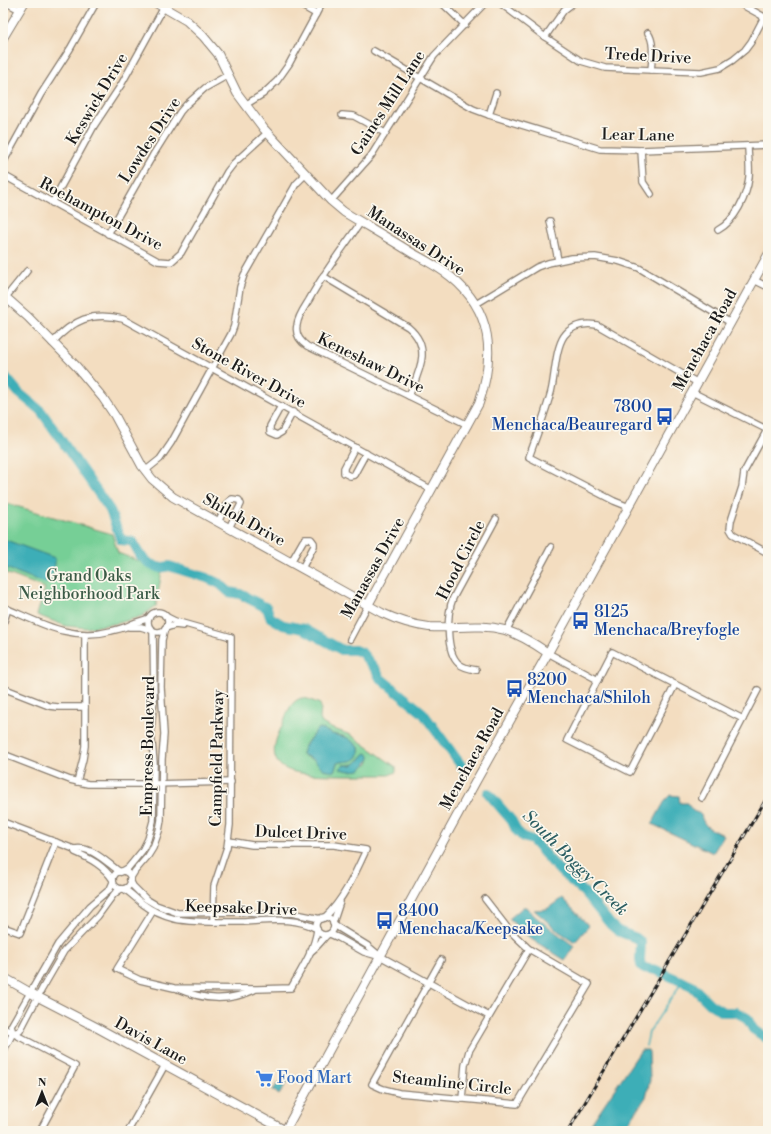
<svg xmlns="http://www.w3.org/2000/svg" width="771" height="1134" viewBox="0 0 771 1134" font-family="'Libre Bodoni',serif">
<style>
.green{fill:#76cf96;stroke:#497659;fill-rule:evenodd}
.water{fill:#3daeb7;stroke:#2c656a}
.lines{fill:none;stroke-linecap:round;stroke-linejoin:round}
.stream{stroke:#3daeb7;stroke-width:1.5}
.river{stroke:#3daeb7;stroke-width:10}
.street-casing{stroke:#887c6e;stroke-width:8}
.secondary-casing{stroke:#887c6e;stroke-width:10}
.street{stroke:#fff;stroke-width:5.5}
.secondary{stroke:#fff;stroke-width:8}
.rail-casing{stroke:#1c1c1c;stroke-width:3}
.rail{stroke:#fbf7ec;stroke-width:1.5;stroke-dasharray:4.5;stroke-linecap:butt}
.labels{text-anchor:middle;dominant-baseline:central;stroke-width:3.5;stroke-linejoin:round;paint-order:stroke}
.street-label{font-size:16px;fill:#1c1c1c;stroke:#fbf7ec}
.transit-label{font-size:16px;fill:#164399;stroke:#fbf7ec;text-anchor:start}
.park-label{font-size:16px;fill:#3c5b47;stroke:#fbf7ec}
.shop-label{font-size:16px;fill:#366cbe;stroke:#fbf7ec;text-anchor:start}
.water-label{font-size:17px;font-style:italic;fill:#2b5e62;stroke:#fbf7ec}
</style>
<rect width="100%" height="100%" fill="#fbf7ec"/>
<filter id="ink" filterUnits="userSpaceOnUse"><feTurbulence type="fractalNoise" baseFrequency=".025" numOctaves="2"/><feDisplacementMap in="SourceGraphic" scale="8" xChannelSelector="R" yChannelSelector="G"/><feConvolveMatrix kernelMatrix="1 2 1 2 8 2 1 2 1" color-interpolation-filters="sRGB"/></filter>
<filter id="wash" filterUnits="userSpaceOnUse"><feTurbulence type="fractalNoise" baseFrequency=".012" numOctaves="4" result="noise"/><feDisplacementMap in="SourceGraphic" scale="16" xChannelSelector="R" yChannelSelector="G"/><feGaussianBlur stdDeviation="0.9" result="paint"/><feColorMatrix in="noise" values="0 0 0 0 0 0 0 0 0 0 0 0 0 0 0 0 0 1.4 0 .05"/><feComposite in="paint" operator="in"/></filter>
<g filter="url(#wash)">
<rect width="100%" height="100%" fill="#f3ddc0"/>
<g class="green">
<path d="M9,504l103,30 6,19 44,17 -6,36 -14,10 -23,7 -32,5 -21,-2 -29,-11 8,-27 -42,-16v-64z"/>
<path d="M301,698l7,1 12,5 1,3 -1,12 2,4 9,5 20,7 45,32v5l-7,3c-17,0 -35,0 -52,0 -34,-1 -80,2 -56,-47 5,-11 8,-26 20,-30zM320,728l12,6 11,2 16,11c2,17 -11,13 -22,16l-2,6 -33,-14c0,-9 10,-19 15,-25zM366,753l4,3 -1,6 -3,3h-23l11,-1z"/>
</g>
<g class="water">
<path d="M3,539l52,19v7l-6,17 -4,1 -42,-16z"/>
<path d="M320,728l12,6 16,4 11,9c2,17 -11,13 -22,16l-3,8c-10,2 -13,-5 -20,-11 -4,-2 -8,-4 -12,-6 1,-8 10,-17 15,-25z"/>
<path d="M366,753l4,3v3l-10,11 -11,1 -9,-2c4,-6 7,-3 12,-4 7,-2 9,-9 14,-12z"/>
<path d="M670,795l9,1 1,7h7l6,8 8,3c2,14 12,16 23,21l-11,18 -61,-29 14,-25z"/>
<path d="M562,898l27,28 -14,16 -17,-11 -24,-21 13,-1z"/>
<path d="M523,907h3l10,10 38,29 -9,14 -34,-21 -22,-20z"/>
<path d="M641,1050h7l1,2 1,28 -4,17 -23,34h-37z"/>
<path d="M282,1080l6,1 -9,14 -6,-5 5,-7z"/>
</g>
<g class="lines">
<path class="stream" d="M646,1046l3,-14 33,-50"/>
<g class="river">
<path d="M3,374l16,19 22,18 69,99 11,30 9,1 3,1 6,12 11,10 10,4 9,-2 38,12 13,6 9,8 11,2 27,14 3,9 13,8 21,4 38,21h13l6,2 15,18 4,8 43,35 43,59"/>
<path d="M488,793l24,28 4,9 7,7 9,3 28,31 24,21 27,33 7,6 18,7 5,4 -1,18 1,5 3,3 12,2 36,16 18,18 13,8h13l11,6 6,11 15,10"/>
</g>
</g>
</g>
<g filter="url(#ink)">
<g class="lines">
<defs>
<g id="street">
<path d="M7,3l13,7"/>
<path d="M297,3l19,11"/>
<path d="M442,3l23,22"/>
<path d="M500,3l45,34 36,24 24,7 46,2 50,2 19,-4 13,-8 12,-10 6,-8 13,-25"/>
<path d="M739,3l29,16"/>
<path d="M648,33c7,9 4,26 3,37"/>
<path d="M545,37l19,-27 9,-7"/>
<path d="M374,51l99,58 16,6 111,34 41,1 127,-5"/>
<path d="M245,105l18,-11 14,-13 12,-17 33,-61"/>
<path d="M342,115l12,1 31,17"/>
<path d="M489,115l7,-22"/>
<path d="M641,150l2,32 8,12"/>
<path d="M3,163l38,-69 29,-45 26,-46"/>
<path d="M3,175l155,86 13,1 10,-9 46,-81 7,-9 33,-30"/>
<path d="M331,201l40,-45 63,-100 51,-53"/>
<path d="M52,203l42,-77 27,-41 43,-78"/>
<path d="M550,221l8,39"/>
<path d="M361,222c-18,26 -37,50 -52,78 -5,8 -11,16 -12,25 -2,9 3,16 10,21l161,79"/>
<path d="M718,230c17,-9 29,-34 31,-53 1,-10 -1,-21 -1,-31"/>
<path d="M108,234l45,-79 27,-43 6,-7 19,-17 23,-13"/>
<path d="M323,276l85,51c25,21 11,44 1,69"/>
<path d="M754,280l14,7"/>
<path d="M6,297l21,-26"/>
<path d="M476,304l61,-37 11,-4 24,-5 23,-1 23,4 21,7 92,55"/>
<path d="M52,343c21,-23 40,-32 71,-24l309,171"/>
<path d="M692,392l76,38"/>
<path d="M281,406l-11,20v6l7,3 5,-3 11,-20"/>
<path d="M767,430l-23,42 -2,15 -11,34 -1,8 3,5 35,19"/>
<path d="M355,447l-11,21v5l6,3 4,-1 12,-22"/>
<path d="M145,471l15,-12 11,-16 60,-109 3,-8 6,-39 4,-12 52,-91 10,-10"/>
<path d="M629,507l-15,-6 -85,-44c8,-22 16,-43 22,-65 4,-15 4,-43 13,-56 8,-11 21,-13 33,-11l101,58"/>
<path d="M218,522l10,-20 4,-3 7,1 2,4 -12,24"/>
<path d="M291,562l12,-21 2,-2h6l3,4v3l-12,22"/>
<path d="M3,607c36,15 68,35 108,24 8,-2 14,-3 21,-7 5,-3 11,-3 17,-6"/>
<circle cx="158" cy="622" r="10"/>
<path d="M165,616l10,5 56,16 -1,188 -3,22 -13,39 -1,36"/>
<path d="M3,624l5,-15"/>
<path d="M129,627h12l10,3"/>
<path d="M166,628l9,-3 8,1"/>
<path d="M506,631l45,-84"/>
<path d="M350,639l18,-34"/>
<path d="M548,653l50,27"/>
<path d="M476,670c-6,-1 -12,-2 -17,-6 -14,-12 -12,-51 -6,-66l43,-79"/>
<path d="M675,685l-45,87 -63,-32 45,-88 131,67"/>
<path d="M3,688l46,18 9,1h27"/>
<path d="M3,754l67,26 18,4h66l77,-2"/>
<path d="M77,782l6,-23 2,-13v-111"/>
<path d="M702,798l56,-108"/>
<path d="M3,822l71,27c17,-4 33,14 46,23"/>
<path d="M229,841l23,4h82l32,5c-11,24 -23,51 -42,68"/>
<path d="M74,849l1,3c16,7 29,14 38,28"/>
<circle cx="122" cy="880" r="9"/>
<path d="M121,872l7,-4 14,-17 6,-12 5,-18 1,-57 -3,-34 3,-32 -1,-67"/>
<path d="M130,879l5,-8 13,-15 5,-8 6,-17 2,-11 1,-61 2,-25 -3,-47 1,-47 3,-12"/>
<path d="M130,880l3,6 13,13 10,6 22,8 62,-1 18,2 33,-1 30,6"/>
<path d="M124,889c7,4 12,10 19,15 9,7 20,12 32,15 20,4 47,3 67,3 24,-1 53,-6 75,7"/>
<path d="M153,911l-36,58 23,11 34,8 83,1 34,-1c10,-18 23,-37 26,-58"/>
<circle cx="325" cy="926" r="9"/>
<path d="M333,923l7,-21"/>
<path d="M334,925l34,21 12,10 109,60"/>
<path d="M3,927l17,6 36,-91"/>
<path d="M330,934l9,4 25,14 14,4"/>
<path d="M310,952c7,-4 11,-11 17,-17"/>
<path d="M441,960l-69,124 11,5 16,4 118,11 72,-120 -60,-35 -20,-19 -24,-31"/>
<path d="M178,989c26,11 50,13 76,1"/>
<path d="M3,1028l72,38 -35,65"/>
<path d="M13,1033l7,-2 22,-42 22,-38 34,-35 16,-22 7,-5"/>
<path d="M3,1052l10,-19 -2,-7 47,-82 32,-38 20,-17 3,-7"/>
<path d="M462,1099l3,-34 4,-14 60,-102"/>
<path d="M128,1131l37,-66"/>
</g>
<g id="secondary">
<path d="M156,3l31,18 16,15 15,18 19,39 27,36 67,72 13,11c23,14 46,27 68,41 13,7 27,14 39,24 42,34 44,78 28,126l-111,202"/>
<path d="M3,38l21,-35"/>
<path d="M3,295l25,22 48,49 27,32 12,18 27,50 10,13 21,18 209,116c15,7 31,12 47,14 26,2 49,-4 76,3 16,5 30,14 43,23"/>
<path d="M3,977l35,20 58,30 190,104"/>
<path d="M285,1131l191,-350 72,-128 220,-398"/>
</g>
</defs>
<use href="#street" class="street-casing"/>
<use href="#secondary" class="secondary-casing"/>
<use href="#street" class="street"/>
<use href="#secondary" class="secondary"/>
<defs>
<path id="rail" d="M568,1131l200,-335"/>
</defs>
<use href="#rail" class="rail-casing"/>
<use href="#rail" class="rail"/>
</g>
</g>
<defs>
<symbol id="bus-bare" viewBox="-9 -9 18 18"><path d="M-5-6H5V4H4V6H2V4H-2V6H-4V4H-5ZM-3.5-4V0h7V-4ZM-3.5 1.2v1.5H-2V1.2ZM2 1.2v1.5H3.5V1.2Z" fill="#1a4fb4" stroke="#fbf7ec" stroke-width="2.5" paint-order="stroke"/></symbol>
<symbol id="supermarket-bare" viewBox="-9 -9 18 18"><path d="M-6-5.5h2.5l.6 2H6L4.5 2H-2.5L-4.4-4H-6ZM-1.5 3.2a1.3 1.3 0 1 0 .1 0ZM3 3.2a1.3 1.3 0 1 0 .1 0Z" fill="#3f7fe0" stroke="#fbf7ec" stroke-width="2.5" paint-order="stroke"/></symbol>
</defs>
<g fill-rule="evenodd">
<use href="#bus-bare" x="652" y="404" width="25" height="25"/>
<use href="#bus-bare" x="568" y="608" width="25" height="25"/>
<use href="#bus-bare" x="502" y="676" width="25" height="25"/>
<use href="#bus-bare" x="372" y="908" width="25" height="25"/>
<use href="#supermarket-bare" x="252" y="1066" width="25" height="25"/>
</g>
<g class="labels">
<g class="street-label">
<text transform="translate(648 56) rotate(3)">Trede Drive</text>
<text transform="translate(97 99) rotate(-59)">Keswick Drive</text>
<text transform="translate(388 103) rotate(-57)">Gaines Mill Lane</text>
<text transform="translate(638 135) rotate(1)">Lear Lane</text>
<text transform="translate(150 140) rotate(-57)">Lowdes Drive</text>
<text transform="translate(101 214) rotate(28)">Roehampton Drive</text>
<text transform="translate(416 241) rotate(33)">Manassas Drive</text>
<text transform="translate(705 340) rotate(-61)">Menchaca Road</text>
<text transform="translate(371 363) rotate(26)">Keneshaw Drive</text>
<text transform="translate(249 373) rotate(29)">Stone River Drive</text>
<text transform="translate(244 520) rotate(29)">Shiloh Drive</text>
<text transform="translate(461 560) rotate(-63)">Hood Circle</text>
<text transform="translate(373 568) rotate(-61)">Manassas Drive</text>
<text transform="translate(148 746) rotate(-89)">Empress Boulevard</text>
<text transform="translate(217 758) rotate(-89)">Campfield Parkway</text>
<text transform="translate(472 759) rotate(-61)">Menchaca Road</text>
<text transform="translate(301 833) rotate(2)">Dulcet Drive</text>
<text transform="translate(241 908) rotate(2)">Keepsake Drive</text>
<text transform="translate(151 1041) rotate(29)">Davis Lane</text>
<text transform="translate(452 1083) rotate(6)">Steamline Circle</text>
</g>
<g class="transit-label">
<text x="652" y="407" text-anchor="end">7800<tspan x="652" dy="18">Menchaca/Beauregard</tspan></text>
<text x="594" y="612">8125<tspan x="594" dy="18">Menchaca/Breyfogle</tspan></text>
<text x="527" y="680">8200<tspan x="527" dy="18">Menchaca/Shiloh</tspan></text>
<text x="398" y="911">8400<tspan x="398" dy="18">Menchaca/Keepsake</tspan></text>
</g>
<g class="park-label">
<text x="89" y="576">Grand Oaks<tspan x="89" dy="18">Neighborhood Park</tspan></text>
</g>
<g class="shop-label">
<text x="277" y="1078">Food Mart</text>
</g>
<g class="water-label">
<text transform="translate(575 863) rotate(45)">South Boggy Creek</text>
</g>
</g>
<rect width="771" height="1134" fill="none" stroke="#fbf7ec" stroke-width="16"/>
<g transform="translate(42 1092)" stroke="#fbf7ec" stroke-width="3" paint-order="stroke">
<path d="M0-3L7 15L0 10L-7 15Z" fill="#1c1c1c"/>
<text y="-6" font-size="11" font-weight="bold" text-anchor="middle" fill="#1c1c1c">N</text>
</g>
</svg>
